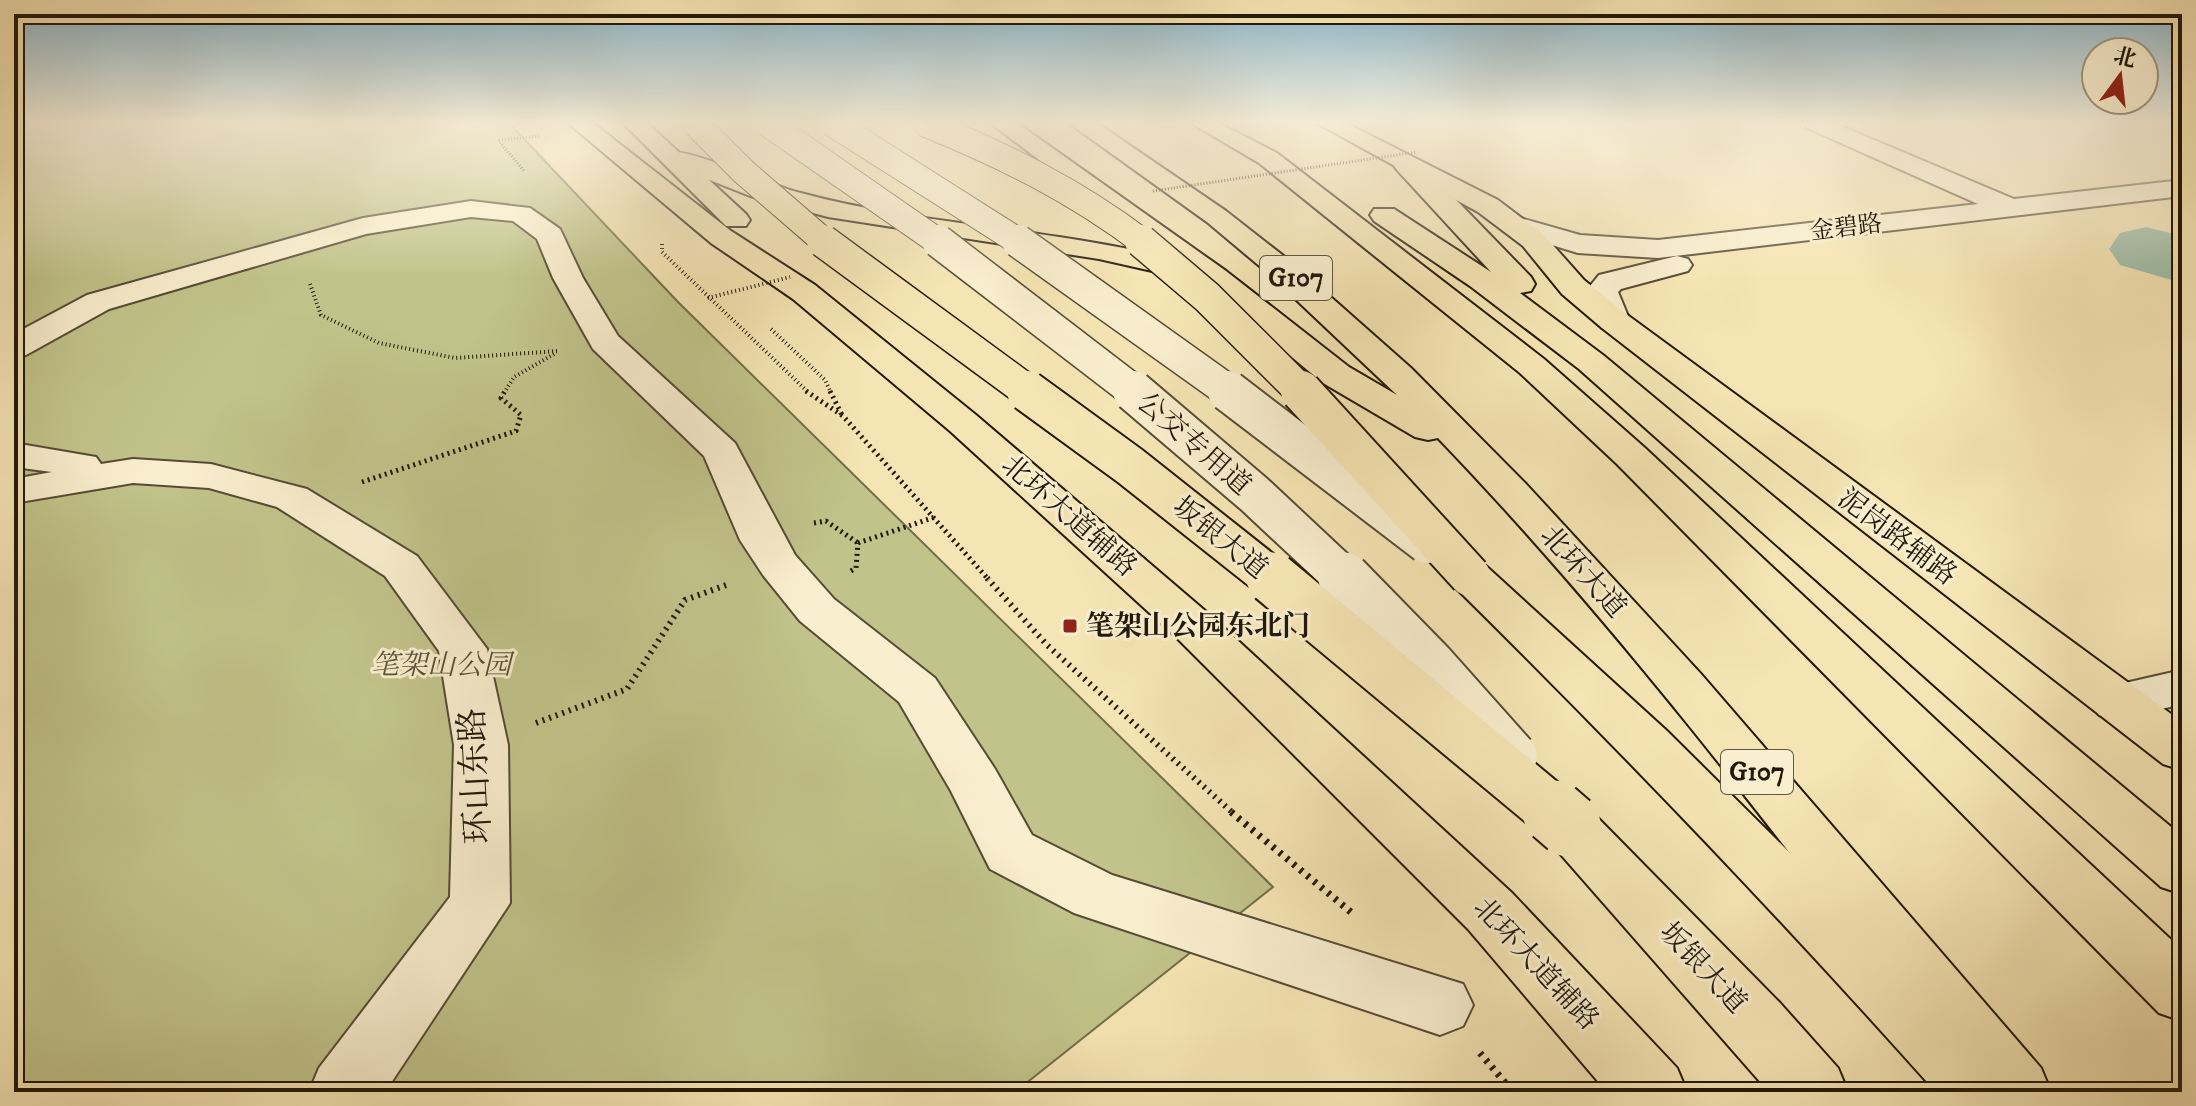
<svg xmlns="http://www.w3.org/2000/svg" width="2196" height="1106" viewBox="0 0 2196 1106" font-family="'IM FELL DW Pica','Noto Serif SC',serif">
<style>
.green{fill:#c1c38a;stroke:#716e4a;stroke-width:2}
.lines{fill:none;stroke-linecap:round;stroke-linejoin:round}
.river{fill:#9dbfa9;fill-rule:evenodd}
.minor-casing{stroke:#564b35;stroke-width:4}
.major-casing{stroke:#21180b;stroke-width:4}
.highway-casing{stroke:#21180b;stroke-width:4}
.path-far4{stroke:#21180b;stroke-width:3;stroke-dasharray:1 2;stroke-linecap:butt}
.path-far3{stroke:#21180b;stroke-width:4;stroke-dasharray:1 3;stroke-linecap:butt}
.path-far2{stroke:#21180b;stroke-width:5;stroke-dasharray:2 4;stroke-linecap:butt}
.path-far1{stroke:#21180b;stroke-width:6;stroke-dasharray:2 5;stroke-linecap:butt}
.path{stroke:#21180b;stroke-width:7;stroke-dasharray:3 6;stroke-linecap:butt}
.minor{fill:#f9eece;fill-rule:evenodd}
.major{fill:#f6e5b4;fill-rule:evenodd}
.highway{fill:#f6e5b4;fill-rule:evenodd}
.minor-bridge-far3-casing{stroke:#564b35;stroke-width:28;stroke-linecap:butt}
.minor-bridge-far2-casing{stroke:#564b35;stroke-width:35;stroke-linecap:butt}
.minor-bridge-far1-casing{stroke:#564b35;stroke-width:44;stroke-linecap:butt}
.minor-bridge-casing{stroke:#564b35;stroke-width:55;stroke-linecap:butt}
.major-bridge-far4-casing{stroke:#21180b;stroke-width:28;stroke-linecap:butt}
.major-bridge-far3-casing{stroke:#21180b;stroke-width:35;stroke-linecap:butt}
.major-bridge-far2-casing{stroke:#21180b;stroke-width:44;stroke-linecap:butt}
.major-bridge-far1-casing{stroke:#21180b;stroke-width:55;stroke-linecap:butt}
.major-bridge-casing{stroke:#21180b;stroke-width:67;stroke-linecap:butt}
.path-bridge-far1{stroke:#21180b;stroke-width:3;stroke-dasharray:1 2;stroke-linecap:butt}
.path-bridge{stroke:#21180b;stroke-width:4;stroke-dasharray:1 3;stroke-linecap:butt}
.minor-bridge-far3{stroke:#f9eece;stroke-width:26}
.minor-bridge-far2{stroke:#f9eece;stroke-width:32}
.minor-bridge-far1{stroke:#f9eece;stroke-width:40}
.minor-bridge{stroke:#f9eece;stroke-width:51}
.major-bridge-far4{stroke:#f6e5b4;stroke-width:26}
.major-bridge-far3{stroke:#f6e5b4;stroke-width:32}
.major-bridge-far2{stroke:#f6e5b4;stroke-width:40}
.major-bridge-far1{stroke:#f6e5b4;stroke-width:51}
.major-bridge{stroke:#f6e5b4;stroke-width:63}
.poi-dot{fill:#8f2418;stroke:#f9eece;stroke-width:3}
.labels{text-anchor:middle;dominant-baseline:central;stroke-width:6;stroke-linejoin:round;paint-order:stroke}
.far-street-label{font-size:24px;fill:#21180b;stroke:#f9eece}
.shield{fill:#f9eece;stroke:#625846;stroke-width:2}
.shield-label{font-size:26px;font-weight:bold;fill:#21180b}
.street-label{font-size:28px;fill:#21180b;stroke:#f9eece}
.poi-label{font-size:28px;font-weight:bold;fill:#21180b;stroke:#f9eece;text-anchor:start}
.park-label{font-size:28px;font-style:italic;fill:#595437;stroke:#f9eece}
.near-street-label{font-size:34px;fill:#21180b;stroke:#f9eece}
</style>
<rect width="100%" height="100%" fill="#f6e5b4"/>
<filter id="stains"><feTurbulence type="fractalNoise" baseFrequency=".0025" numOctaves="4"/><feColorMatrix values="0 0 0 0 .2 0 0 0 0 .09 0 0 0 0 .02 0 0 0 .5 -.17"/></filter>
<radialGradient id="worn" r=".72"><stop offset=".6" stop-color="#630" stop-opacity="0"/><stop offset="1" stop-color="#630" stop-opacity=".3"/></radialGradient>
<path class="green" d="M14,123h495l169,179 595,585 -258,205h-1001z"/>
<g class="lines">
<path class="river" d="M2146,227l36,9v47l-62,-18 -11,-16 11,-16z"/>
<defs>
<g id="minor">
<path d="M1804,123h30l180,76 168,-19v16l-524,62 -80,-5 -75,-23 -4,-6 4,-6 10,-2 67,19 78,5 320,-36 -171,-76z"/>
<path d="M471,201l59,7 30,21 23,49 35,58 117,107 60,112 39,44 101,79 60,91 37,66 80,40 351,109 10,21 -10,21 -23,9 -366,-122 -84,-44 -39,-78 -52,-89 -99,-81 -37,-46 -23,-35 -36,-84 -111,-107 -40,-71 -16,-39 -24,-18 -42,-4 -105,17 -257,75 -83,46 -12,3v-24l73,-39 276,-77z"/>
<path d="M1677,256l11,3 4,6 -4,6 -67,18 -3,3 12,29 -4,7 -12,3 -12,-3 -12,-20 -4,-17 13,-16z"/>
<path d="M14,443l82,14 5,7 32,-5 78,5 96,25 110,67 70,93 21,96 2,158 -125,189h-76l10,-24 131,-171 4,-152 -15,-94 -54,-75 -108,-69 -68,-19 -76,-5 -119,20v-24l38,-7 -38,-5z"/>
<path d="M2182,670v34l-65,16 -18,-5 -8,-13 8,-13z"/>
</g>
<g id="major">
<path d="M568,123h25l138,108 84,54 161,130 234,200 302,278 165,175 10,24h-80l-139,-163 -292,-292 -226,-206 -157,-132 -82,-56z"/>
<path d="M623,123h24l99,91 4,6 -4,6h-20z"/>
<path d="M1317,123h29l152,77 45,34 41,46 42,34 556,408v48l-19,-6 -561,-436 -40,-34 -39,-48 -45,-34z"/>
<path d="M1470,562l16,4 181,165 340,337 10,24h-81c-155,-174 -316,-342 -482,-506l-7,-10 7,-10z"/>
<path d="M1569,803l20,6 191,194 58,65 10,24h-79l-220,-251 -9,-16 9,-16z"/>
</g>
<g id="highway">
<path d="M990,123h27l209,148 123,96 48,28 -128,-121 -62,-52 -138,-99h28l129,88 64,50 121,107 115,116 175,190 340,394 10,24h-78c-171,-223 -340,-451 -535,-654l-10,2 -13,-3 -92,-54 -122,-101 -102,-23 -271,-42 -78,-21 -86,-34 -3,-5 3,-5c22,-6 105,33 133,40 121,33 250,36 372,66z"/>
<path d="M1191,123h28l58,30 267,206 101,89 537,502v71l-23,-8 -542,-549 -97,-91 -261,-210z"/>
<path d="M1407,158l9,3 15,13 100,103 4,7 -4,7 -11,2 83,62 579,481v58l-21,-7 -582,-518 -109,-83 -96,-65 -4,-6 4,-6h20l97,63 -93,-101 -4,-5 4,-5z"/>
</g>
</defs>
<use href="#minor" class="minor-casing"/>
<use href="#major" class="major-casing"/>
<use href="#highway" class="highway-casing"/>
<g class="path-far4">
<path d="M498,140l27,32"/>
<path d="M499,140l42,-4"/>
</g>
<g class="path-far3">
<path d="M662,244v8l147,141"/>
<path d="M310,284l11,31 58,28 76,15 103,-7"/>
<path d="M771,329l54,51 6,13"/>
<path d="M504,393l10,-16 42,-24"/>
</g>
<g class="path-far2">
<path d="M806,391l37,25 146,164"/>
<path d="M830,391l12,24"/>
<path d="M362,482l154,-51 5,-16 -20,-17 4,-7"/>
<path d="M814,523l12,-2 32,22"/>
<path d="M858,543l77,-26"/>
<path d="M851,571l5,-3 2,-25"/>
</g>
<g class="path-far1">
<path d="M987,578l60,67 187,169"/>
<path d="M536,723l91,-34 58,-89 44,-16"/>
</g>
<g class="path">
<path d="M1231,812l121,101"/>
<path d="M1480,1053l33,39"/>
</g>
<use href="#minor" class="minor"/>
<use href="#major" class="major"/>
<use href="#highway" class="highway"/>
<defs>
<g id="minor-bridge-far3">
<path d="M767,123l173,120"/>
<path d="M832,123l189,120"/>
</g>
<g id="minor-bridge-far2">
<path d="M938,241l198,152"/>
<path d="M1018,241l213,152"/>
</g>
<g id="minor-bridge-far1">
<path d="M1133,391l121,103 92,86"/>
<path d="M1228,391l199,152"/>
</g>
<path id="minor-bridge" d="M1344,578l85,87 82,92"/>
<g id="major-bridge-far4">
<path d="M695,123l49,49 82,71"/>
<path d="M924,123c79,32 152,68 220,120"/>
</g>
<g id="major-bridge-far3">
<path d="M823,241l207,152"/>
<path d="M1141,241l66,56 96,96"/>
</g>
<g id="major-bridge-far2">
<path d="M1027,391l103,75 144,114"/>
<path d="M1301,391l169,185"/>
</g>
<path id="major-bridge-far1" d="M1272,578l284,236"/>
<path id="major-bridge" d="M1554,812l15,13"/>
</defs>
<use href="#minor-bridge-far3" class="minor-bridge-far3-casing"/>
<use href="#minor-bridge-far2" class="minor-bridge-far2-casing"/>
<use href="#minor-bridge-far1" class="minor-bridge-far1-casing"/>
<use href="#minor-bridge" class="minor-bridge-casing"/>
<use href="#major-bridge-far4" class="major-bridge-far4-casing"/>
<use href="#major-bridge-far3" class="major-bridge-far3-casing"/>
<use href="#major-bridge-far2" class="major-bridge-far2-casing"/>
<use href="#major-bridge-far1" class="major-bridge-far1-casing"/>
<use href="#major-bridge" class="major-bridge-casing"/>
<path class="path-bridge-far1" d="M1153,191l264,-39"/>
<path class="path-bridge" d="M708,298l82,-21"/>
<use href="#minor-bridge-far3" class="minor-bridge-far3"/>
<use href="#minor-bridge-far2" class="minor-bridge-far2"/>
<use href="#minor-bridge-far1" class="minor-bridge-far1"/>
<use href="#minor-bridge" class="minor-bridge"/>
<use href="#major-bridge-far4" class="major-bridge-far4"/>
<use href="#major-bridge-far3" class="major-bridge-far3"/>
<use href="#major-bridge-far2" class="major-bridge-far2"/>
<use href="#major-bridge-far1" class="major-bridge-far1"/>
<use href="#major-bridge" class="major-bridge"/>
</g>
<linearGradient id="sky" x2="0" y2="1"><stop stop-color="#8ab8cf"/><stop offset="0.44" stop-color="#fbf3dd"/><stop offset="1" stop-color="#fbf3dd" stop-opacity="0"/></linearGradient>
<rect width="2196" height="278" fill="url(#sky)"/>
<rect class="poi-dot" x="1062" y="618" width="16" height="16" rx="4"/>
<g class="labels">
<g class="far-street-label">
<text transform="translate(1846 228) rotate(-7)">金碧路</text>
</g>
<g class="shield">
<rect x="1260" y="256" width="72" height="44" rx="6"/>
<rect x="1721" y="750" width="72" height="44" rx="6"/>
</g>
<g class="shield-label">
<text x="1296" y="278">G107</text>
<text x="1757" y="772">G107</text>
</g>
<g class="street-label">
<text transform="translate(1194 444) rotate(41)">公交专用道</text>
<text transform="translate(1069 516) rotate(41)">北环大道辅路</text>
<text transform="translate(1897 537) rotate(37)">泥岗路辅路</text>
<text transform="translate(1220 538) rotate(39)">坂银大道</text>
<text transform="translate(1583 572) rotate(48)">北环大道</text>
<text transform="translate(1536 964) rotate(47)">北环大道辅路</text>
<text transform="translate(1703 968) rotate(47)">坂银大道</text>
</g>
<g class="poi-label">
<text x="1086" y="626">笔架山公园东北门</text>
</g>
<g class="park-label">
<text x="441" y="665">笔架山公园</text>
</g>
<g class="near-street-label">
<text transform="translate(476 776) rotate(-93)">环山东路</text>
</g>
</g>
<rect width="2196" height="1106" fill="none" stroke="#f6e5b4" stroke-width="48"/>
<rect x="16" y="16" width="2164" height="1074" fill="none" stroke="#21180b" stroke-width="4"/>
<rect x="24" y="24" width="2148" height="1058" fill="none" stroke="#21180b" stroke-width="2"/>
<g transform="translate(2120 76) rotate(15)"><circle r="38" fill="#f9eece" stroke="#a39880" stroke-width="2"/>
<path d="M0-6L14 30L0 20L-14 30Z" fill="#8f2418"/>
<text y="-12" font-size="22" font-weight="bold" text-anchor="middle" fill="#21180b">北</text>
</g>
<rect width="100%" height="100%" filter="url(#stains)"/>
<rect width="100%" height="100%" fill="url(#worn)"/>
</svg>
